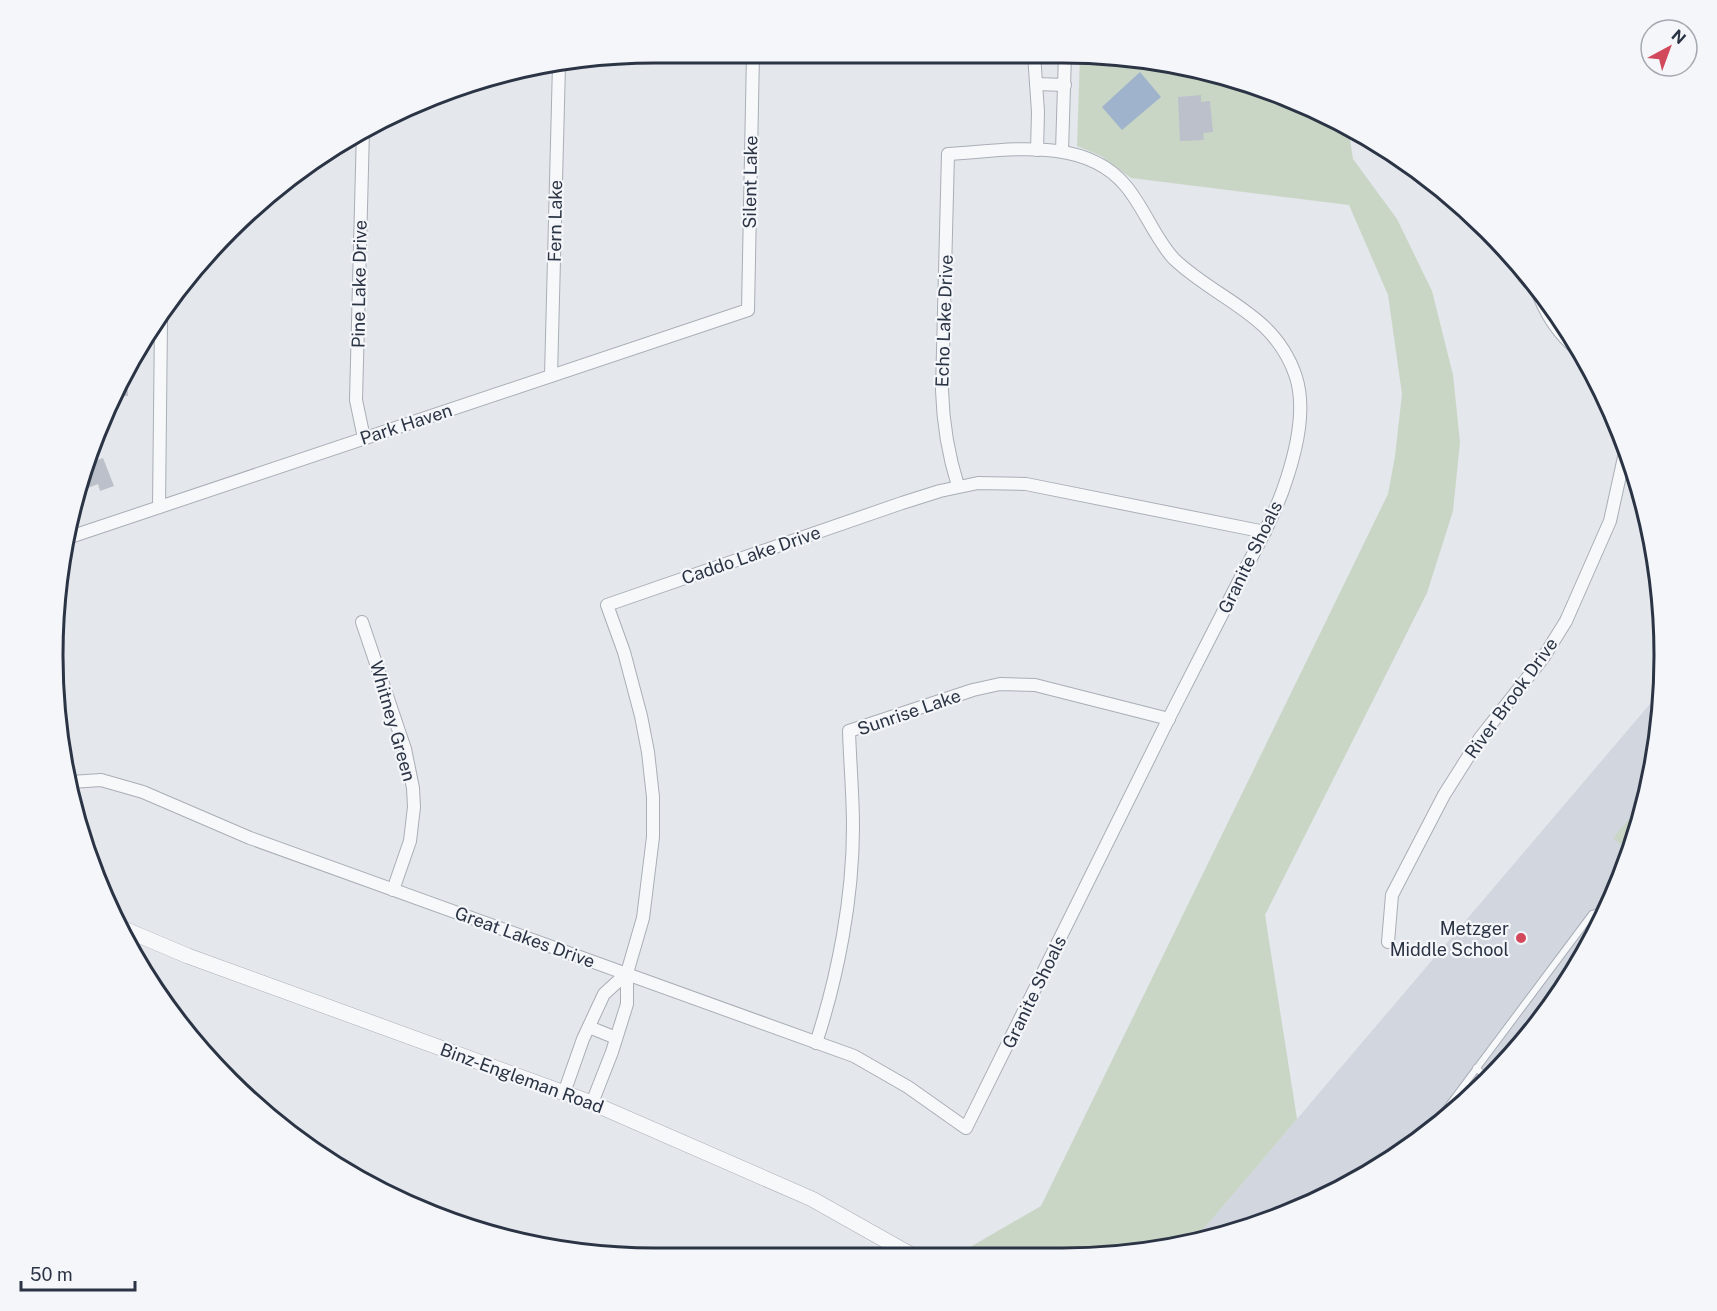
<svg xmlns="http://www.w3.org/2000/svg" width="1717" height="1311" viewBox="0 0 1717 1311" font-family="'Public Sans',sans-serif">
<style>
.built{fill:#d2d6de}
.green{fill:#c9d6c5}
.water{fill:#9fb4cc}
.building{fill:#bbc0ca}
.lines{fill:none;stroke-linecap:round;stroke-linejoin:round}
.service-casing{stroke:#a9aeb7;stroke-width:8}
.minor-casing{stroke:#a9aeb7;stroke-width:14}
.tertiary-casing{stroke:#a9aeb7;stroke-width:16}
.service{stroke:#f7f8fa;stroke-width:6}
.minor{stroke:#f7f8fa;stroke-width:12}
.tertiary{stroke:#f7f8fa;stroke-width:15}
.poi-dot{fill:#d1495b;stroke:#f4f6f9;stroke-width:2}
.labels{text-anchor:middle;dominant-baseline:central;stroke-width:4.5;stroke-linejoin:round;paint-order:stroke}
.street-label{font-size:18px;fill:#2b3445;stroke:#f4f6f9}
.poi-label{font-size:18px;fill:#2b3445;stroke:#f4f6f9;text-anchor:end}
.rim{fill:none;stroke:#2b3445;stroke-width:3}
</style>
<rect width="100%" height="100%" fill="#e4e7ec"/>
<path class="built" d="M1661,691l-8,82 -34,113 -56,104 -75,92 -91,75 -105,56 -97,26z"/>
<g class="green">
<path d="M1080,54h21l117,19 110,42 20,12 5,32 44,60 35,72 21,84 7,67 -7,69 -26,82 -162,322 32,204 -102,120 -55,14h-170l-5,-3 76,-44 347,-712 7,-38 7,-62 -14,-99 -39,-90 -218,-27 -30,-22 -24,-10z"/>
<path d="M1644,802l-15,50 -16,-14z"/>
</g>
<path class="water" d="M1140,72l21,25 -39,33 -20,-23z"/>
<g class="building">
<path d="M1201,95v7l9,-1 3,31 -10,1 1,7 -24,1 -2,-44z"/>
<path d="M127,370l1,26h-16l3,-8z"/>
<path d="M103,458l11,28 -14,5 -2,-7 -18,7 9,-28z"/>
</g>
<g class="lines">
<defs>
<g id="service">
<path d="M1476,1068l14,12"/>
<path d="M1432,1128l160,-214 13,-3"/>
</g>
<g id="minor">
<path d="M1034,54l4,58 -1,38"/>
<path d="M1036,84l29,1"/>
<path d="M363,130l-7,270 8,38"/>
<path d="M1062,151l3,-97"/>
<path d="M1536,287c9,27 22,47 44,65"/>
<path d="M551,376l8,-311"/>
<path d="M159,507l2,-187"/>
<path d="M64,539l684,-229 5,-257"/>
<path d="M362,622l43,127 8,39 1,19 -4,34 -17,49"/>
<path d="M71,782l30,-2 42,12 107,46 604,218 54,31 58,41c67,-136 134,-272 202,-408 24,-48 49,-95 73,-143 17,-32 35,-64 46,-99 10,-31 19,-69 9,-101 -21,-64 -78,-76 -122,-118 -19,-20 -30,-52 -49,-74 -42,-50 -120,-34 -177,-31l-6,236c1,34 6,64 16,96"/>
<path d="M1388,942l4,-47 52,-100 36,-57 63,-80 23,-37 44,-100 16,-73"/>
<path d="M589,1027l27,11"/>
<path d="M816,1043c22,-67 37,-145 37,-216 0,-32 -3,-64 -4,-96l124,-41 27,-6 35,1 134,34"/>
<path d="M564,1093l19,-54 21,-45 23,-21"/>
<path d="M592,1103l20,-51 15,-48v-31l16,-55 10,-81v-40l-5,-45 -7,-36 -17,-64 -17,-47 295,-102 38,-12 38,-8 48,1 239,48"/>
</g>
<path id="tertiary" d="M124,929l64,27 404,147 220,96 96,54"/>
</defs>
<use href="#service" class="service-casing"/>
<use href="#minor" class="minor-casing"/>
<use href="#tertiary" class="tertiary-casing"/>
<use href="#service" class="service"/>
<use href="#minor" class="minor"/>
<use href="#tertiary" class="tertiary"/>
</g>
<circle class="poi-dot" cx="1521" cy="938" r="6"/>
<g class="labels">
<g class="street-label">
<text transform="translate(750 182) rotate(-89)">Silent Lake</text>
<text transform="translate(555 221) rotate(-89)">Fern Lake</text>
<text transform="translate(359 284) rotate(-89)">Pine Lake Drive</text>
<text transform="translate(944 321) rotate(-88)">Echo Lake Drive</text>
<text transform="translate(406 424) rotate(-18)">Park Haven</text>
<text transform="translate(751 555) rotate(-19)">Caddo Lake Drive</text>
<text transform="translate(1250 557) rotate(-64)">Granite Shoals</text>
<text transform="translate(1511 698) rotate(-54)">River Brook Drive</text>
<text transform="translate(909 712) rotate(-19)">Sunrise Lake</text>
<text transform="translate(393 721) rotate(74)">Whitney Green</text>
<text transform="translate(525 937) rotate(20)">Great Lakes Drive</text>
<text transform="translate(1034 992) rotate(-64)">Granite Shoals</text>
<text transform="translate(522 1078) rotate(20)">Binz-Engleman Road</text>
</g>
<g class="poi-label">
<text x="1509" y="928">Metzger<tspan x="1509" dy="21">Middle School</tspan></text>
</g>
</g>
<path d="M0 0H1717V1311H0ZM655 63H1062A592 592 0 0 1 1654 655V656A592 592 0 0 1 1062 1248H655A592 592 0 0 1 63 656V655A592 592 0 0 1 655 63Z" fill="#f4f6f9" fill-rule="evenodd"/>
<path class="rim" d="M655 63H1062A592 592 0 0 1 1654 655V656A592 592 0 0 1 1062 1248H655A592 592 0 0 1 63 656V655A592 592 0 0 1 655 63Z"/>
<g transform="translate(1669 48) rotate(41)"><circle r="28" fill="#f4f6f9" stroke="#a4a8b1" stroke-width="1.5"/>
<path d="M0-4.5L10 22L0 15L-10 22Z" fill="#d1495b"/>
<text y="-9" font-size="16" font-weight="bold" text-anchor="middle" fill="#2b3445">N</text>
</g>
<path d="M21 1281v9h114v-9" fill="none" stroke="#2b3445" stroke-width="3"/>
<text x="30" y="1281" font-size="18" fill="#2b3445" stroke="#f4f6f9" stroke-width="4.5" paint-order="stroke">50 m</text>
</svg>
